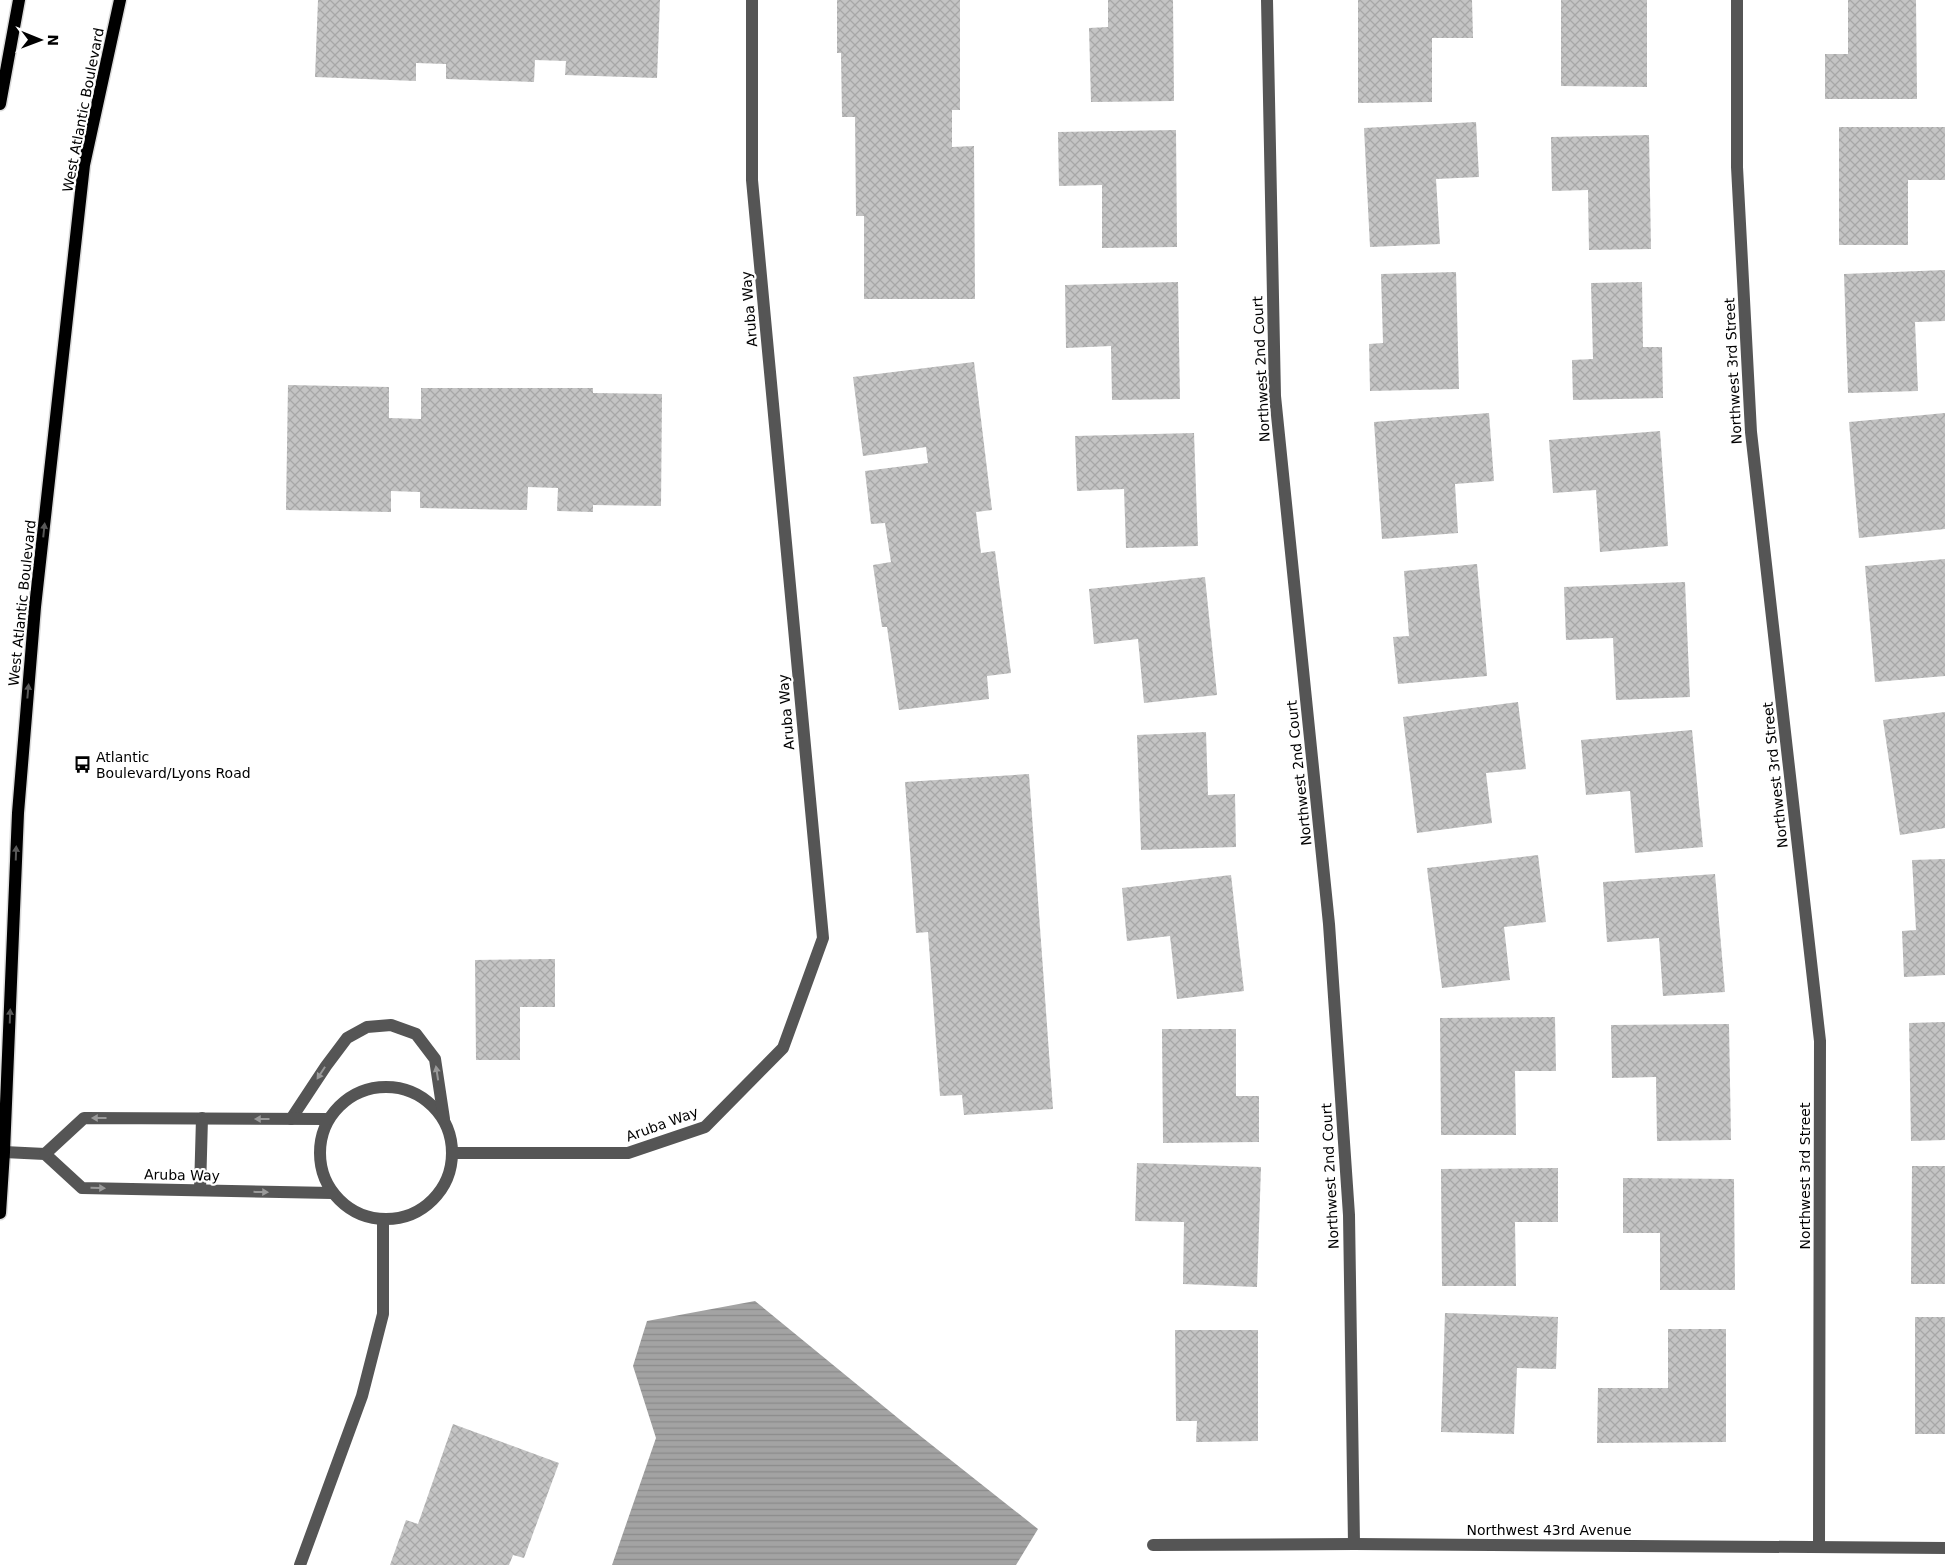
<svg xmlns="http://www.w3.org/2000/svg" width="1945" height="1565" viewBox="0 0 1945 1565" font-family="'DejaVu Sans',sans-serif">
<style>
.water{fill:url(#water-rules)}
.building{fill:url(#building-cross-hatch)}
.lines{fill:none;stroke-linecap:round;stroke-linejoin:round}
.major-casing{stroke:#dbdbdb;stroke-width:15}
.minor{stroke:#555;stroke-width:12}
.major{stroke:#000;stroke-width:12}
.oneway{fill:#595959}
.oneway2{fill:#999}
.labels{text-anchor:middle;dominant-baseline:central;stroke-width:4.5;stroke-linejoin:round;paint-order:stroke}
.street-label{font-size:14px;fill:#000;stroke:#fff}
.poi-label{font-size:14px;fill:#000;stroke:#fff;text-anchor:start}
</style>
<defs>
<pattern id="water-rules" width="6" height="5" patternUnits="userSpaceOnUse" patternTransform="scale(1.25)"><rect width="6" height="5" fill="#a3a3a3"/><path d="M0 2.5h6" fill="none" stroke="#8b8b8b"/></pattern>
<pattern id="building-cross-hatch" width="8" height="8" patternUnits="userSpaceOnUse" patternTransform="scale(1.25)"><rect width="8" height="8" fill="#c4c4c4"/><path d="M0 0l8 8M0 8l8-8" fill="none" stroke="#a7a7a7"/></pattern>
</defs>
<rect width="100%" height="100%" fill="#fff"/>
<path class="water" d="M755,1301l149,122 134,106 -22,36h-404l44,-127 -23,-72 14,-45z"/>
<g class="building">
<path d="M318,0h342l-3,78 -92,-3 1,-14 -31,-1 -1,22 -88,-3v-15l-30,-1v18l-101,-4z"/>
<path d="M837,0h123v110h-8v37l22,-1 1,153h-111v-83h-8l-1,-99h-13l-1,-64h-4z"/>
<path d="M1108,0h65l1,101 -83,1 -2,-74 19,-1z"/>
<path d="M1358,0h114l1,38h-41v64l-74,1z"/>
<path d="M1561,0h86v87l-86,-1z"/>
<path d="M1848,0h68l1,99h-92v-45h23z"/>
<path d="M1476,122l3,55 -43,2 4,65 -70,3 -6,-119z"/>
<path d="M1839,127h106v53h-37v65h-69z"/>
<path d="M1176,130l1,117 -75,1v-63l-43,1 -1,-54z"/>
<path d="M1649,135l2,114 -62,1 -1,-60 -36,1 -1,-54z"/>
<path d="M1945,270v51l-30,1 3,69 -70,2 -4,-119z"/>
<path d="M1456,272l3,117 -89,2 -1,-47 14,-1 -2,-69z"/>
<path d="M1178,282l2,117 -68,1 -1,-54 -45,2 -1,-63z"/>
<path d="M1642,282l1,65h19l1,51 -90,2 -1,-40 21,-1 -2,-76z"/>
<path d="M974,362l18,148 -16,2 5,41 14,-2 16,122 -24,3 2,23 -90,11 -12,-83h-5l-9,-62 18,-3 -6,-39 -14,1 -6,-53 63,-8 -2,-16 -63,9 -10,-79z"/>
<path d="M288,385l101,2v31l32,1v-31h172v5l69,1 -1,112 -68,-1v7l-36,-1 1,-23 -30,-1 -1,23 -107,-2v-16l-29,-1v21l-105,-2z"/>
<path d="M1489,413l5,68 -39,3 3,49 -76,6 -8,-117z"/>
<path d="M1945,413v116l-86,9 -10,-116z"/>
<path d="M1660,431l8,115 -68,6 -4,-62 -43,3 -4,-53z"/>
<path d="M1194,433l4,113 -72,2 -2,-59 -47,2 -2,-55z"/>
<path d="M1945,559v117l-70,6 -10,-116z"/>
<path d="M1477,564l10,112 -89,8 -5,-47 16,-1 -5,-65z"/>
<path d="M1205,577l12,118 -73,8 -6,-64 -44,5 -5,-55z"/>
<path d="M1685,582l5,115 -74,3 -3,-62 -47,2 -2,-53z"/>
<path d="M1518,702l8,67 -40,4 6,50 -75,10 -14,-116z"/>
<path d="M1945,712v116l-45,7 -17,-115z"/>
<path d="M1692,730l11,117 -68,6 -5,-62 -44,4 -5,-55z"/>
<path d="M1206,732l2,63 27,-1 1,53 -95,3 -4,-115z"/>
<path d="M1029,774l24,335 -89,6 -2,-20 -22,1 -12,-164 -12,1 -11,-151z"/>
<path d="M1538,855l8,67 -42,5 6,53 -68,8 -15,-120z"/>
<path d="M1945,859v116l-41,2 -2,-46 14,-1 -4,-70z"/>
<path d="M1715,874l10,118 -62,4 -4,-58 -52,4 -4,-60z"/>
<path d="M1231,875l13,116 -67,8 -7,-63 -43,5 -5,-53z"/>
<path d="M555,959v48h-35v53h-44l-1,-100z"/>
<path d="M1555,1017l1,54h-41l1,64h-75l-1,-117z"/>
<path d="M1945,1022v118l-34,1 -2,-118z"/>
<path d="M1729,1024l2,116 -74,1 -1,-64 -44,1 -1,-53z"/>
<path d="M1162,1029h74v67h23v46l-96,1z"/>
<path d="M1137,1163l124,4 -4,120 -74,-3 1,-62 -49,-1z"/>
<path d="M1912,1166h33v118h-34z"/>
<path d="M1558,1168v54h-43l1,64h-74l-1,-117z"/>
<path d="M1623,1178l111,1 1,111h-75v-57h-37z"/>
<path d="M1445,1313l113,4 -2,52 -39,-1 -3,66 -73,-2z"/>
<rect x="1915" y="1317" width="30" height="117"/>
<path d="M1668,1329h58v113l-129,1 1,-55h70z"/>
<path d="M1175,1330h83v111l-62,1 1,-21h-21z"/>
<path d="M453,1424l106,39 -35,95 -11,-3 -4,10h-119l16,-45 12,4z"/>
</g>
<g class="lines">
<defs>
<g id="major">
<path d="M0,104l19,-104"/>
<path d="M0,1213l4,-61 14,-339 17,-206 49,-442 36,-165"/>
</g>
</defs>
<use href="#major" class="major-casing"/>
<g class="minor">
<path d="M1267,0l8,396 54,528 20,291 5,329"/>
<path d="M1737,0v167l14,265 69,609 -1,506"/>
<circle cx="386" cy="1153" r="66"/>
<path d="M291,1119l35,-53 21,-28 20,-11 24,-2 25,9 19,25 9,60"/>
<path d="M4,1152l41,2 37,34 250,5"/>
<path d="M452,1153h176l77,-26 78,-79 40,-110 -71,-758v-180"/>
<path d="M45,1154l39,-36 244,1"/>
<path d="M200,1190l2,-72"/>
<path d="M1153,1545l201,-1 591,4"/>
<path d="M300,1565l62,-169 21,-82v-94"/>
</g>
<use href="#major" class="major"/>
</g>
<defs><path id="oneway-solid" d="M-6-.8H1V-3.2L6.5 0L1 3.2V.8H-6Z" transform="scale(1.25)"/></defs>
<g class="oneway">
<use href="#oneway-solid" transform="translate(44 530) rotate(-84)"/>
<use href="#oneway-solid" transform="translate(28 691) rotate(-85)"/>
<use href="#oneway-solid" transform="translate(16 853) rotate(-88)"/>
<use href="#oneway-solid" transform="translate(10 1016) rotate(-88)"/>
</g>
<g class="oneway2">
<use href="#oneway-solid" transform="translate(321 1073) rotate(123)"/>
<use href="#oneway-solid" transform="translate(437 1073) rotate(-99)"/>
<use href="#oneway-solid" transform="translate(99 1118) rotate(-180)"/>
<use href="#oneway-solid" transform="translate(262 1119) rotate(-180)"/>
<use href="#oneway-solid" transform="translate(98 1188) rotate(1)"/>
<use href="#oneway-solid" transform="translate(261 1192) rotate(1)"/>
</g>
<defs>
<symbol id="bus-bare" viewBox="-9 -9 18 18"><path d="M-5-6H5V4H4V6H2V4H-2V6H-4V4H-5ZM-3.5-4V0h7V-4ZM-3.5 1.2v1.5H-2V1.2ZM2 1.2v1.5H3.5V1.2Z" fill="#000" stroke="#fff" stroke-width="2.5" paint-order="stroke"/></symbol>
</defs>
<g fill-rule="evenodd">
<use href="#bus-bare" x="70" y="752" width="25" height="25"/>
</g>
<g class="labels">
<g class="street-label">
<text transform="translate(83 110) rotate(-79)">West Atlantic Boulevard</text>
<text transform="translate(749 309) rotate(-95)">Aruba Way</text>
<text transform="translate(1261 369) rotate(-93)">Northwest 2nd Court</text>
<text transform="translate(1733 371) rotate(-93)">Northwest 3rd Street</text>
<text transform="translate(22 603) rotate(-84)">West Atlantic Boulevard</text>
<text transform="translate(786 712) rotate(-95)">Aruba Way</text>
<text transform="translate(1299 773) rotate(-96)">Northwest 2nd Court</text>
<text transform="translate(1775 775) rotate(-96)">Northwest 3rd Street</text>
<text transform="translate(662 1124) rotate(-20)">Aruba Way</text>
<text transform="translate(182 1175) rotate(1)">Aruba Way</text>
<text transform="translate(1330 1176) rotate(-93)">Northwest 2nd Court</text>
<text transform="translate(1805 1176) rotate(-90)">Northwest 3rd Street</text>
<text x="1549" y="1530">Northwest 43rd Avenue</text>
</g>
<g class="poi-label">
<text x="96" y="757">Atlantic<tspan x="96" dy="16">Boulevard/Lyons Road</tspan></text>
</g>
</g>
<g transform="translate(40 40) rotate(91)" stroke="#ffffff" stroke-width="4" paint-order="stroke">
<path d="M0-4L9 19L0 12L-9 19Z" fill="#000000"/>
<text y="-8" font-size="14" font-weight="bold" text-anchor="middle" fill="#000000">N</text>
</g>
</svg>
